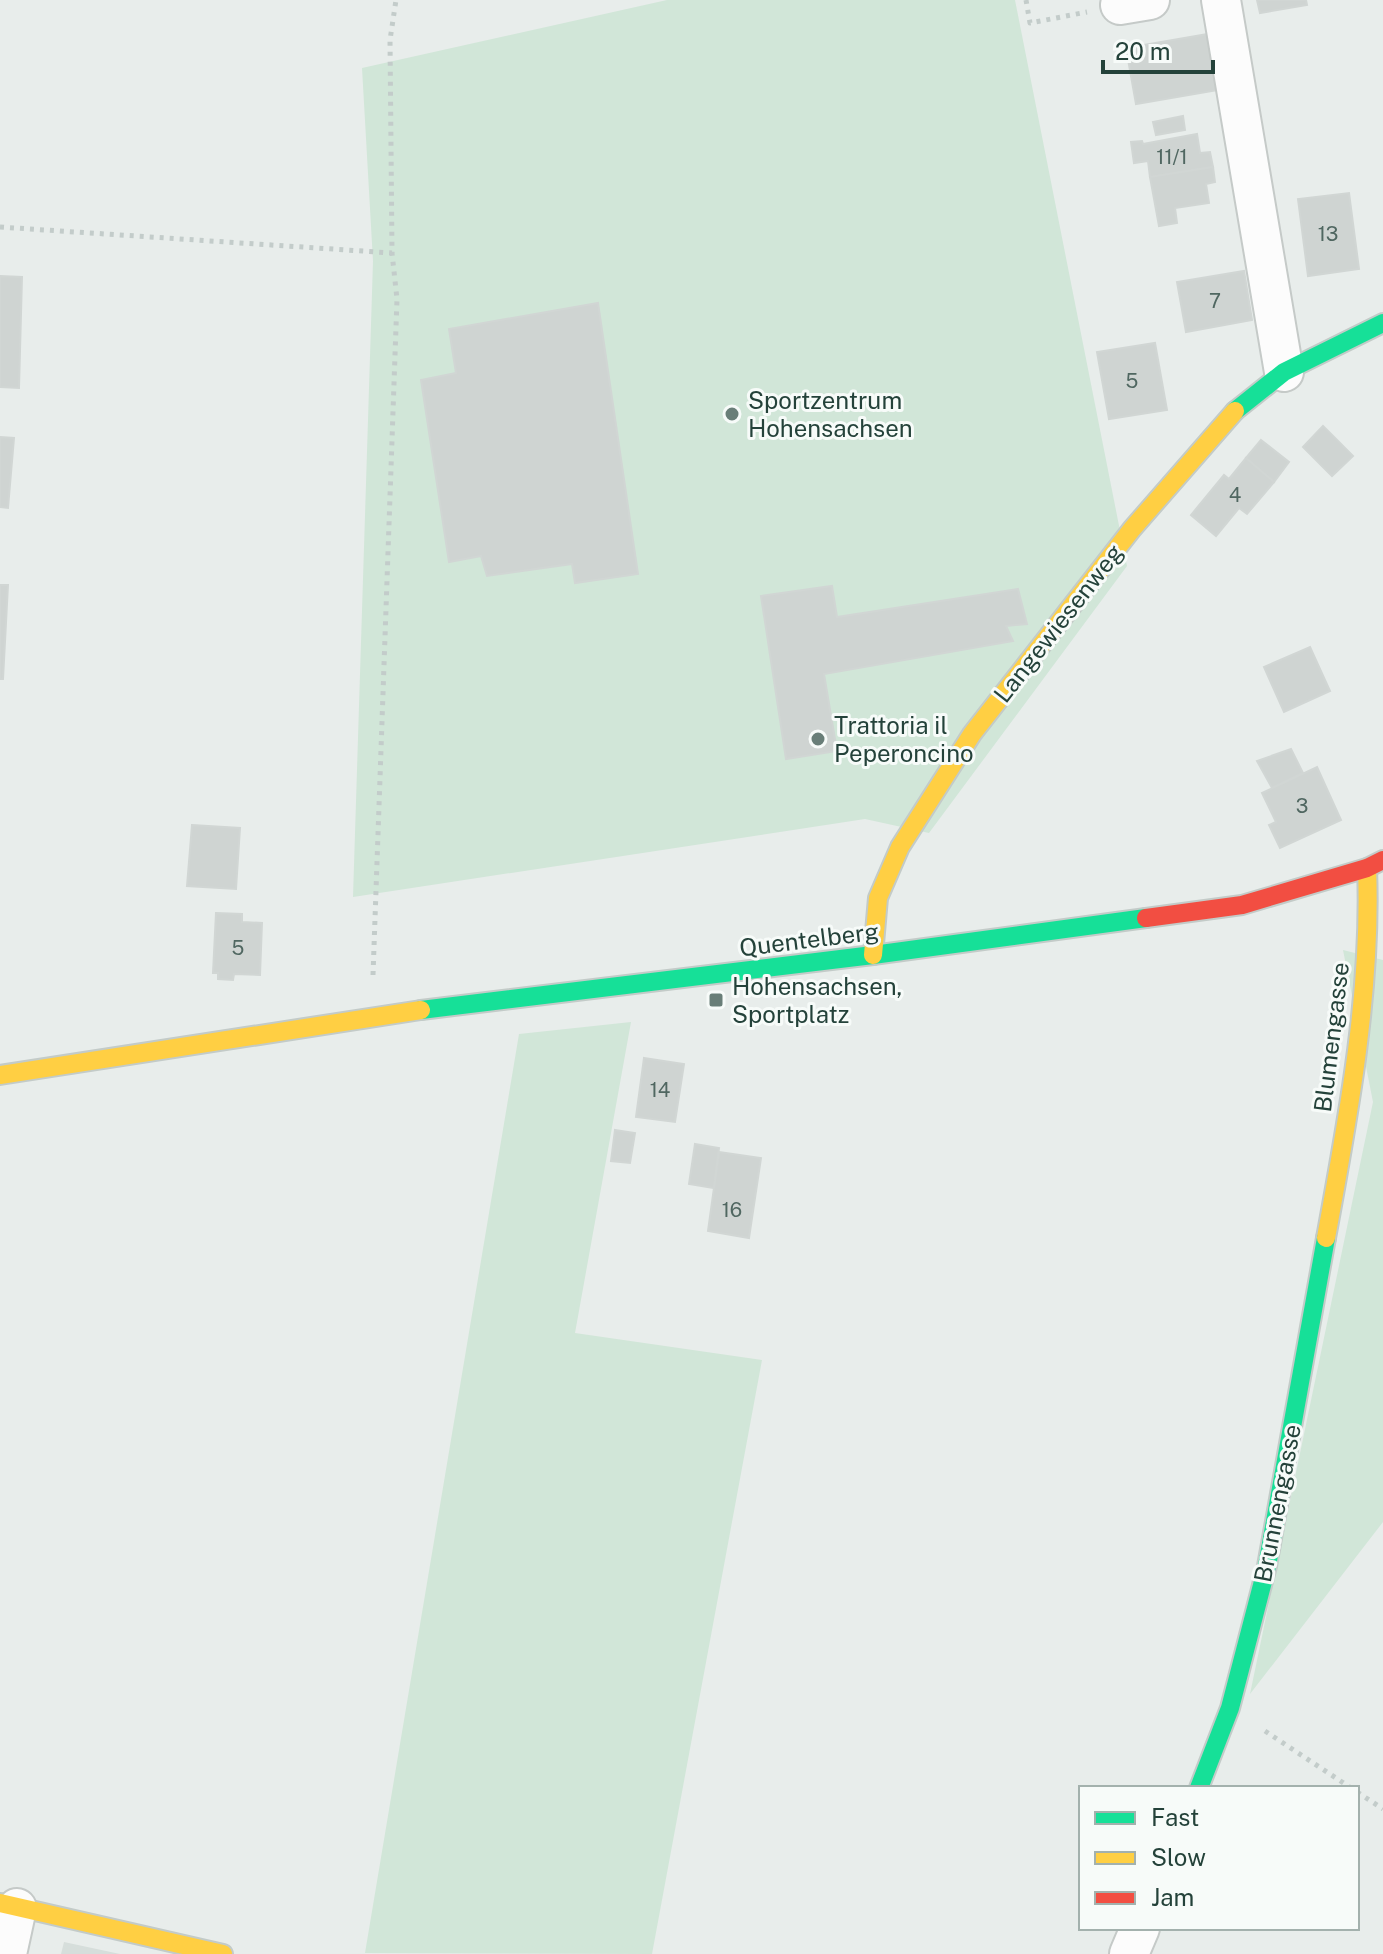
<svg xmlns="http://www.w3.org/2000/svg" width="1383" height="1954" viewBox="0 0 1383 1954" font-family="'Public Sans',sans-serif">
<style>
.built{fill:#d6dedb}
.green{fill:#d1e6d8}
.building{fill:#cfd4d2;stroke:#d1d6d4;stroke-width:2}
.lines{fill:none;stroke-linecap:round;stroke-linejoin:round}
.street-casing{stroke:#c5cac8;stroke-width:42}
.fast-casing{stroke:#c3cbc8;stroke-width:22}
.slow-casing{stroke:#c3cbc8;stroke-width:22}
.jam-casing{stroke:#c3cbc8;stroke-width:22}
.path{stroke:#c3ccca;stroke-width:5;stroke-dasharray:4 6;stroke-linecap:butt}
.street{stroke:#fcfcfc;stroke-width:38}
.fast{stroke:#16e098;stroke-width:18}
.slow{stroke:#ffcf43;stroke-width:18}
.jam{stroke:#f24e42;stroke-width:18}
.poi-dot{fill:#697e78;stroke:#f7fbf9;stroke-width:3}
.labels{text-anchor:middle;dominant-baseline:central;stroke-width:6;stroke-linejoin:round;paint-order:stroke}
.number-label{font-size:20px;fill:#506761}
.poi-label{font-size:24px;fill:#24423a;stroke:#f7fbf9;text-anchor:start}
.street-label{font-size:24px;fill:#24423a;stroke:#f7fbf9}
</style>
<rect width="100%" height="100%" fill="#e8edeb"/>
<path class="built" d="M64,1942l56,12h-59z"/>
<g class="green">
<path d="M667,0h348l112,566 -198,267 -64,-14 -512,78 20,-636 -11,-193z"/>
<path d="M1343,950l40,10v562l-133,172 123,-592z"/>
<path d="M631,1022l-56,311 187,27 -110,594 -287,-1 154,-919z"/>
</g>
<g class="building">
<path d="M1257,0h49l1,5 -47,8z"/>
<path d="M1208,34l10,56 -82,14 -10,-56z"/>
<path d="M1183,116l2,14 -29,5 -3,-13z"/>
<path d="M1197,134l3,19 10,-1 3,15 -63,10 -2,-16 -14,2 -3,-21 11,-1 1,3z"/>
<path d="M1213,167l2,15 -9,2 3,19 -34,5 2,15 -18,3 -9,-49z"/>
<path d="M1349,193l10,76 -51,7 -10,-77z"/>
<path d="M1244,271l8,49 -66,12 -9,-50z"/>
<path d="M0,276l22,1 -3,111 -19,-1z"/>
<path d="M598,303l40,271 -63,9 -3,-19 -85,12 -6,-20 -32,6 -28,-182 35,-7 -7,-44z"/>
<path d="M1155,343l12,67 -58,9 -12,-67z"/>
<path d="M1323,426l30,30 -21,20 -29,-29z"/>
<path d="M0,437l14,1 -6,70 -8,-1z"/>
<path d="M1261,440l28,22 -15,20 -28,-24z"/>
<path d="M1246,458l28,24 -27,32 -8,-6 -23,28 -25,-21 33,-40 5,4z"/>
<path d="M0,585h8l-5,94h-3z"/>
<path d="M832,586l5,31 181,-28 9,35 -21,2 7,15 -189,33 13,77 -51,8 -25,-163z"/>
<path d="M1310,647l20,44 -46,21 -20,-45z"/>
<path d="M1291,749l12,24 -31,15 -15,-27z"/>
<path d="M1317,767l24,53 -61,28 -11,-23 7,-3 -14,-29z"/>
<path d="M192,825l48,3 -4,61 -49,-3z"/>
<path d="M216,913l26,1v8l20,1 -2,52 -26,-1 -1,6 -15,-1v-6h-5z"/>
<path d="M644,1058l40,6 -9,58 -39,-5z"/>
<path d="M615,1130l20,3 -5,30 -19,-2z"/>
<path d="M695,1144l24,4 -5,40 -25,-4z"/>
<path d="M719,1152l42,6 -12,80 -41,-7z"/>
</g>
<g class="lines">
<defs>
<g id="street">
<path d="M1221,0l63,372"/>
<path d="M1120,5l30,-5"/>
<path d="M7,1954l10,-46"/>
<path d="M1129,1954l11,-26"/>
</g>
<g id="fast">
<path d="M1235,411l49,-39 99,-49"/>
<path d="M421,1010l452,-55 273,-37"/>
<path d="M1199,1788l31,-80 37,-142 59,-328"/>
</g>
<g id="slow">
<path d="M873,955l5,-57 22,-51 72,-113 160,-205 103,-118"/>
<path d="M0,1075l421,-65"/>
<path d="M1326,1238c22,-120 46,-248 41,-370"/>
<path d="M0,1903l223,51"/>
</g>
<path id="jam" d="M1146,918l96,-13 125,-37 16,-8"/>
</defs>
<use href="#street" class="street-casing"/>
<use href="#fast" class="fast-casing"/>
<use href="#slow" class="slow-casing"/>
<use href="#jam" class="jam-casing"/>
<g class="path">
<path d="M1026,0l4,23 57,-11"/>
<path d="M0,227l392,26"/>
<path d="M373,975l24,-676 -5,-46 -2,-213 6,-40"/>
<path d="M1265,1731l86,57"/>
<path d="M1357,1792l26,17"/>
</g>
<use href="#street" class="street"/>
<use href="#fast" class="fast"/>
<use href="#slow" class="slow"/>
<use href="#jam" class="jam"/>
</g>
<g class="poi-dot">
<circle cx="732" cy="414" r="8"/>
<circle cx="818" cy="739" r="8"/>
<rect x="708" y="992" width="16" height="16" rx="4"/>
</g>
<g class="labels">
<g class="number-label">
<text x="1172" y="157">11/1</text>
<text x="1328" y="234">13</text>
<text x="1215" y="301">7</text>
<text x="1132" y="381">5</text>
<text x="1235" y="495">4</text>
<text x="1302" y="806">3</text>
<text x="238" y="948">5</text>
<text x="660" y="1090">14</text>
<text x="732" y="1210">16</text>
</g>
<g class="poi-label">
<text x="748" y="400">Sportzentrum<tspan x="748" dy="28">Hohensachsen</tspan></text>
<text x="834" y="725">Trattoria il<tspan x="834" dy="28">Peperoncino</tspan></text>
<text x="732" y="986">Hohensachsen,<tspan x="732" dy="28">Sportplatz</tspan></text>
</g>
<g class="street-label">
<text transform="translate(1058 623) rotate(-52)">Langewiesenweg</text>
<text transform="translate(809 939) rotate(-7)">Quentelberg</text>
<text transform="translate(1331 1037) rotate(-83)">Blumengasse</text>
<text transform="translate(1277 1503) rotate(-79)">Brunnengasse</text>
</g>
</g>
<rect x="1079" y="1786" width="280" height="144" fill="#f7fbf9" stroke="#a3b1ad" stroke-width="2"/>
<rect x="1095" y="1812" width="40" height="12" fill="#16e098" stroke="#a3b1ad" stroke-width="2"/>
<text x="1151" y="1826" font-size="24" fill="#24423a">Fast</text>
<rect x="1095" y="1852" width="40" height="12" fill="#ffcf43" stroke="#a3b1ad" stroke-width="2"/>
<text x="1151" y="1866" font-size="24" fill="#24423a">Slow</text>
<rect x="1095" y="1892" width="40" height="12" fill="#f24e42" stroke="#a3b1ad" stroke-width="2"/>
<text x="1151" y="1906" font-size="24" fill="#24423a">Jam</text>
<path d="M1103 60v12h110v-12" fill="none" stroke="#24423a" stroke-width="4"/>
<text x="1115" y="60" font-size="24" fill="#24423a" stroke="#f7fbf9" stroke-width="6" paint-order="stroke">20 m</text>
</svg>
